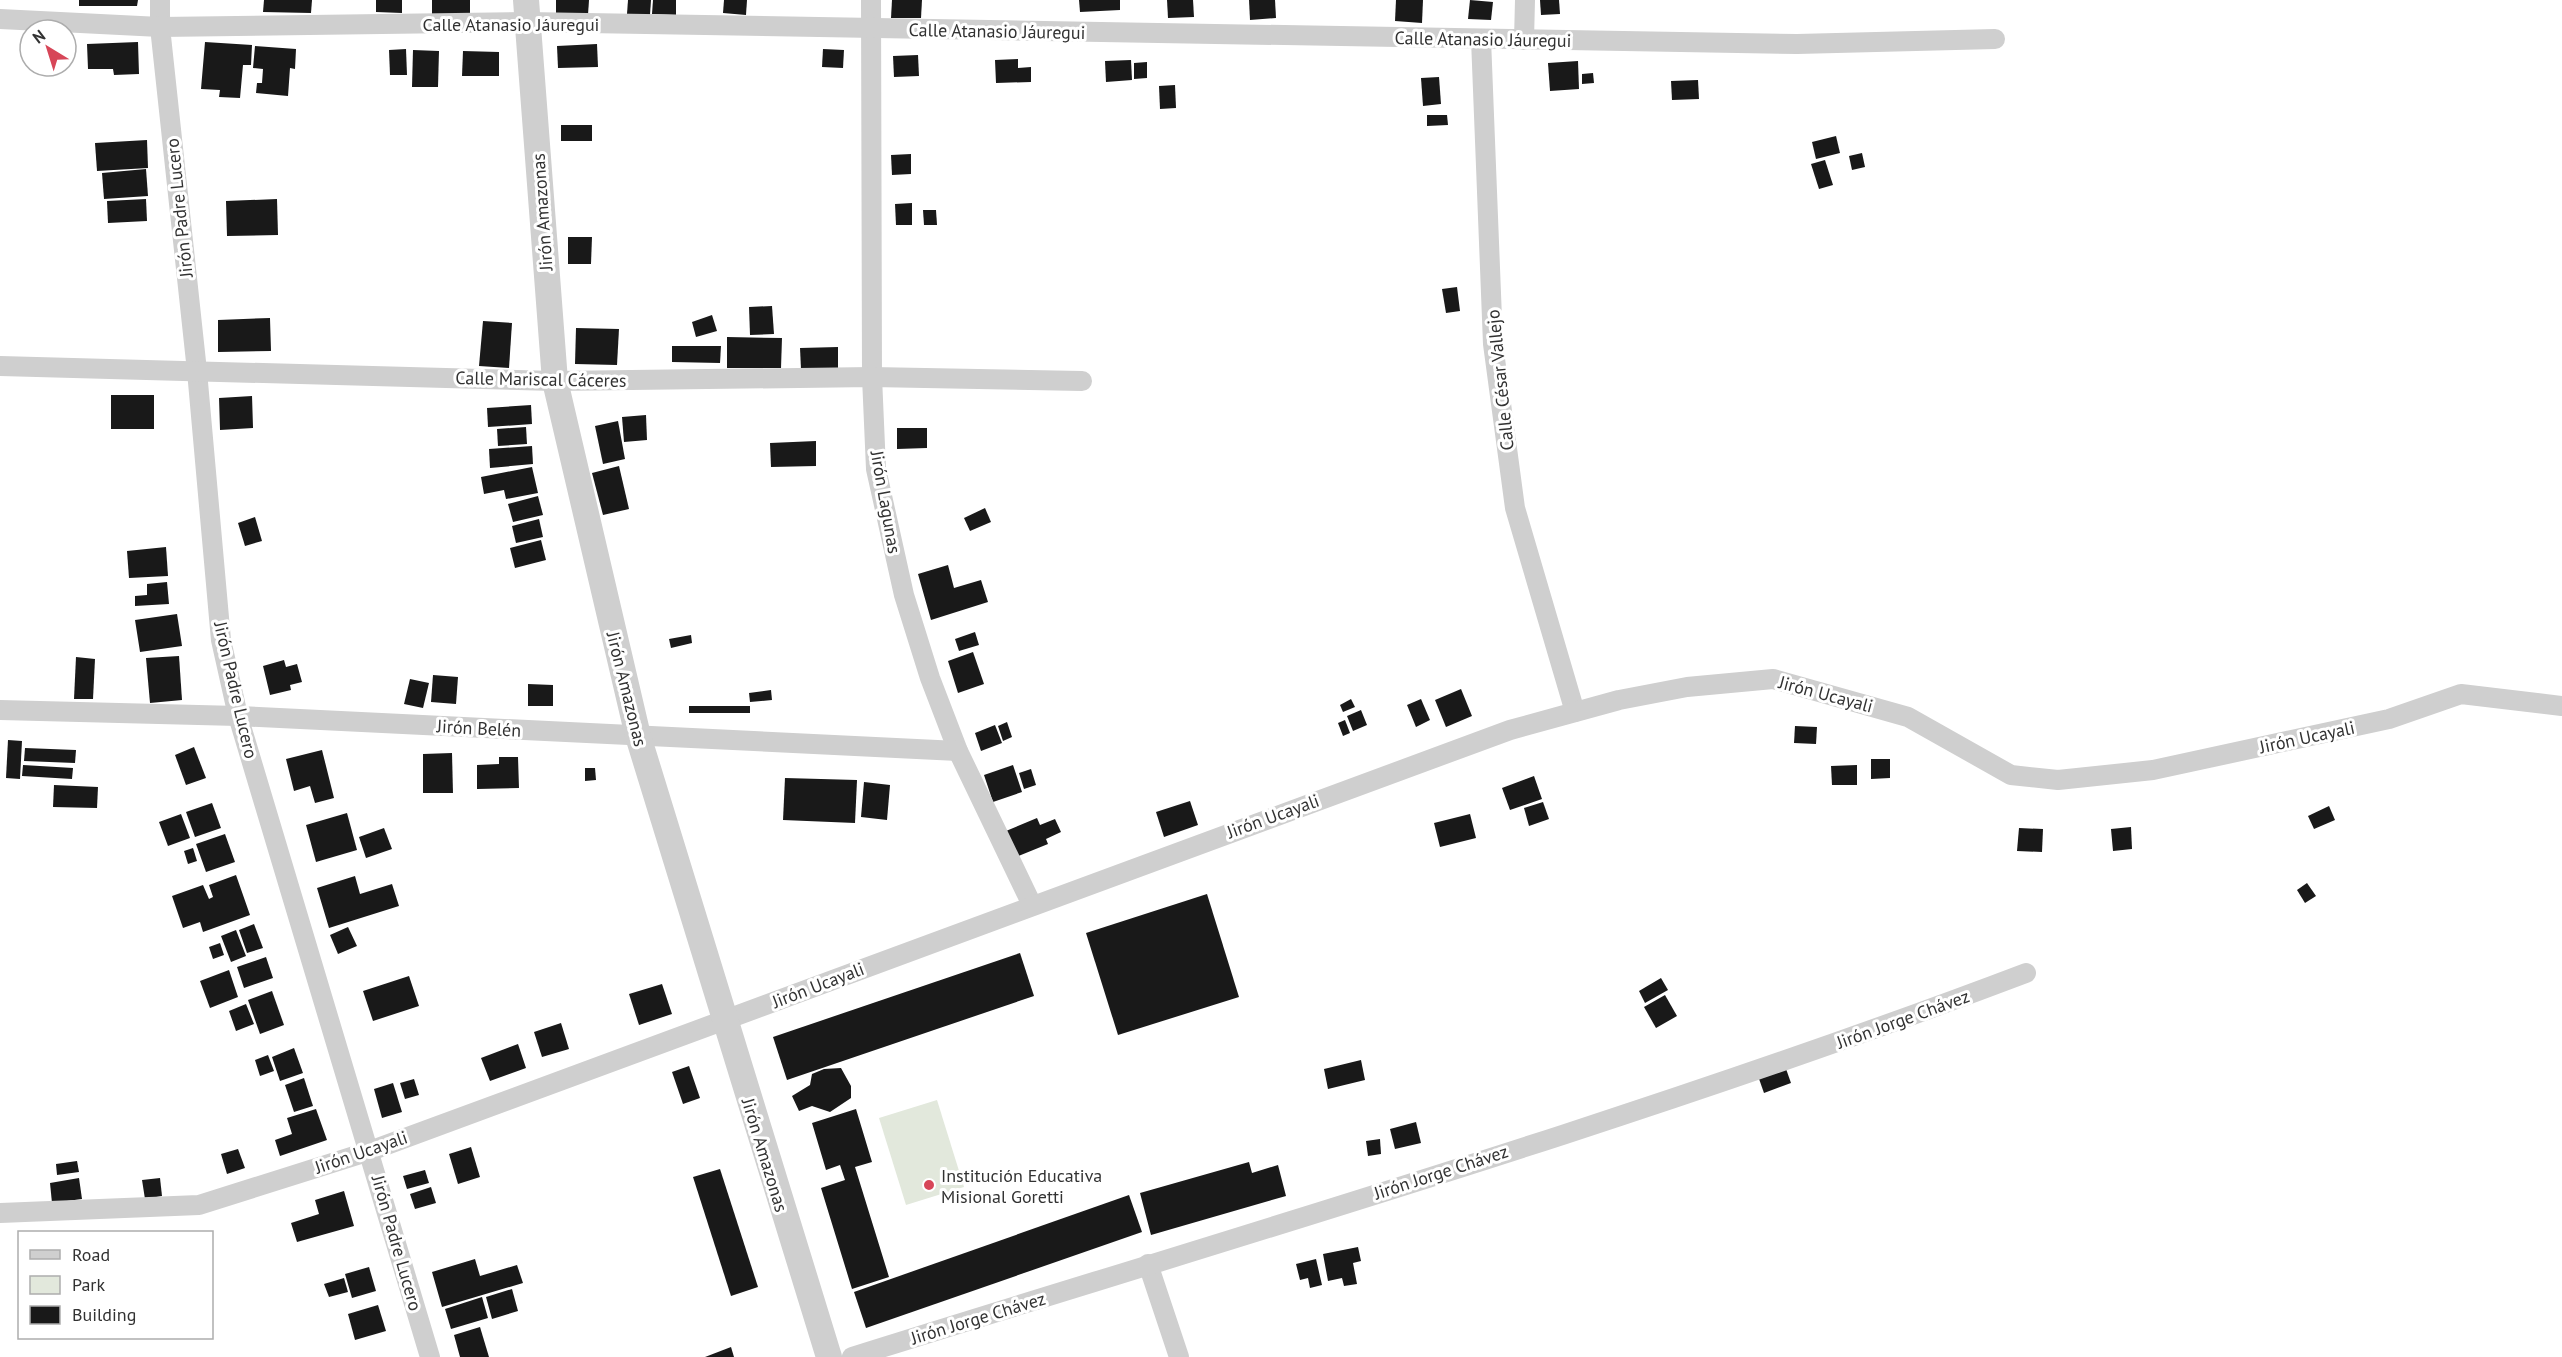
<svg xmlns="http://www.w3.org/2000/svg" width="2562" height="1357" viewBox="0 0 2562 1357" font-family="'PT Sans',sans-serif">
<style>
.green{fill:#e2e8dc}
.building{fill:#191919}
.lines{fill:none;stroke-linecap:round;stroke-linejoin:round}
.minor{stroke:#cfcfcf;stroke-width:20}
.tertiary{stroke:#cfcfcf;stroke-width:26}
.poi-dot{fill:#d74658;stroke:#fff;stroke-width:2}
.labels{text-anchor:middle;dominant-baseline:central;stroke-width:6;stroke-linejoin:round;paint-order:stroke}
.street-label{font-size:18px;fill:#323232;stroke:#fff}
.poi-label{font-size:18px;fill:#323232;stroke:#fff;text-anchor:start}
</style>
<rect width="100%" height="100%" fill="#fff"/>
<path class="green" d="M937,1100l27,87 -58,18 -27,-87z"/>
<g class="building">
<path d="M79,0h59l-1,6h-58z"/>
<path d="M264,0h48l-1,13 -48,-1z"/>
<path d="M376,0h26v13l-26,-1z"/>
<path d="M432,0h38v17l-38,1z"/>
<path d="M556,0h33l-1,15 -32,-1z"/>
<path d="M628,0h23l-1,15 -23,-1z"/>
<path d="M653,0h23v15l-24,-1z"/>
<path d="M724,0h23l-1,15 -23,-2z"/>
<path d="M892,0h30l-1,18h-30z"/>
<path d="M1079,0h41v10l-40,2z"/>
<path d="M1167,0h26l1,17 -26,1z"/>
<path d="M1249,0h26l1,18 -26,2z"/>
<path d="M1396,0h27l-1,23 -27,-2z"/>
<path d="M1470,0l23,2 -2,18 -23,-1z"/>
<path d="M1540,0h19l1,14 -19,1z"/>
<path d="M138,42l1,32 -25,1 -1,-6h-25l-1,-25z"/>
<path d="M205,42l47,3 -1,20h-8l-3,33 -21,-1 1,-7 -19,-1z"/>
<path d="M597,44l1,23 -40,1 -1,-22z"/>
<path d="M255,46l41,3 -1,20 -5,-1 -2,28 -32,-3 1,-10h5l1,-14 -10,-1z"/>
<path d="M406,49l1,26h-17l-1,-25z"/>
<path d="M823,49l21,1 -1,18 -21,-1z"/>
<path d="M413,50l26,1 -1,36h-26z"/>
<path d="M463,51l36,1v24h-37z"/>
<path d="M918,55l1,21 -25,1 -1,-21z"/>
<path d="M1018,59v9l13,-1v15l-35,1 -1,-23z"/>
<path d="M1131,60l1,20 -26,2 -1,-21z"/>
<path d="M1578,61l1,28 -29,2 -2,-28z"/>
<path d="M1147,62v16l-13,1v-16z"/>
<path d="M1593,73l1,10 -12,1v-10z"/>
<path d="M1439,77l2,27 -18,2 -2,-28z"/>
<path d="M1698,80l1,19 -27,1 -1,-19z"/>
<path d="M1175,85l1,23 -16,1 -1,-23z"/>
<path d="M1427,115h20l1,10 -21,1z"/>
<rect x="561" y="125" width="31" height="16"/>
<path d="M1836,136l4,17 -24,6 -4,-17z"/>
<path d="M147,140l1,28 -51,3 -2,-28z"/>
<path d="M1862,153l3,14 -13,3 -3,-14z"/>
<path d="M911,154v20l-19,1 -1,-20z"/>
<path d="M1825,160l8,25 -14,4 -8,-25z"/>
<path d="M146,169l2,27 -44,3 -2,-26z"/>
<path d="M146,199l1,22 -39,2 -1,-22z"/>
<path d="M277,199l1,36 -51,1 -1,-35z"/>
<path d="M912,203v22h-16l-1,-21z"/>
<path d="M923,210h13l1,15h-13z"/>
<path d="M568,237h24l-1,27h-23z"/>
<path d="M1457,287l3,24 -14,2 -4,-24z"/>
<path d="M772,306l2,28 -24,1 -1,-28z"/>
<path d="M712,315l5,16 -21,6 -4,-15z"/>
<path d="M270,318l1,33 -53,1v-32z"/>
<path d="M483,321l29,2 -3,45 -30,-2z"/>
<path d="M576,328l43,1 -2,36 -42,-1z"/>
<path d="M727,337l55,1 -1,30h-54z"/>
<path d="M672,346h49l-1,17 -48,-1z"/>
<path d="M838,347v23l-37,-1 -1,-21z"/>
<rect x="111" y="395" width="43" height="34"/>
<path d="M252,396l1,32 -33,2 -1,-32z"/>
<path d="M531,405l1,19 -44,3 -1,-19z"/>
<path d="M646,415l1,25 -23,2 -2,-25z"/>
<path d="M618,421l7,38 -22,5 -8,-38z"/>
<path d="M526,427l1,17 -29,2 -1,-17z"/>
<path d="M897,428h30v20l-30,1z"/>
<path d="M816,441v25l-45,1 -1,-24z"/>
<path d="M532,446l1,18 -43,4 -1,-19z"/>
<path d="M619,466l10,43 -26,6 -11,-42z"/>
<path d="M532,467l6,26 -32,6 -2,-9 -20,4 -3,-17z"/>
<path d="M538,496l5,19 -30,7 -5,-18z"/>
<path d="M985,508l6,14 -21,9 -6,-13z"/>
<path d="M255,517l7,24 -17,5 -7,-23z"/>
<path d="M539,519l4,18 -27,6 -4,-17z"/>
<path d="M541,540l5,20 -31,8 -5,-20z"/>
<path d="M166,547l2,29 -39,2 -2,-27z"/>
<path d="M948,565l6,23 27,-8 7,22 -57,18 -13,-46z"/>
<path d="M167,582l2,22 -34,2v-10l12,-1v-11z"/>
<path d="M177,614l5,32 -42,6 -5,-32z"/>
<path d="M975,632l4,13 -20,6 -4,-12z"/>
<path d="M691,635l1,8 -21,5 -2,-9z"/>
<path d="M973,652l11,32 -26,9 -10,-32z"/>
<path d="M179,656l3,44 -32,3 -4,-45z"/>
<path d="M76,657l19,2 -2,40h-19z"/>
<path d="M284,660l2,7 11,-3 5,18 -12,3 1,5 -21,5 -7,-29z"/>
<path d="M433,675l25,2 -2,27 -25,-2z"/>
<path d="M410,679l19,4 -6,25 -19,-4z"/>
<path d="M528,684l25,1v21h-25z"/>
<path d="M1461,689l11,27 -26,11 -11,-27z"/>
<path d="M771,690l1,10 -22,2 -1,-9z"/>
<path d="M1351,699l4,8 -12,5 -3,-7z"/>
<path d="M1421,699l9,21 -14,7 -9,-22z"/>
<rect x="689" y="706" width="61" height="7"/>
<path d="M1361,710l6,15 -14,6 -6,-15z"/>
<path d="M1345,720l5,13 -7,3 -5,-13z"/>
<path d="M1007,722l5,15 -9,4 -5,-15z"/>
<path d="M995,725l7,18 -21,8 -6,-18z"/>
<path d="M1795,726l22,1 -1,17 -22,-1z"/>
<path d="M8,740l14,1 -2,38 -14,-1z"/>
<path d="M194,747l12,31 -20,7 -11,-30z"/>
<path d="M25,748l51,2 -1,13 -51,-2z"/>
<path d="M322,750l12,48 -19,5 -5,-17 -16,5 -8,-32z"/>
<path d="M452,753l1,40h-30v-39z"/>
<path d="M499,757h19l1,31 -42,1v-24l22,-1z"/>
<path d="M1871,759h19v19l-19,1z"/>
<path d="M23,765l50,3 -1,11 -50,-3z"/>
<path d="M1013,765l9,27 -29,10 -9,-27z"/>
<path d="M1857,765v20h-25l-1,-19z"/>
<path d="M585,768h10l1,12 -11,1z"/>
<path d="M1031,769l5,16 -12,4 -5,-16z"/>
<path d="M1534,776l8,23 -32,11 -8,-22z"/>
<path d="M785,778l72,2 -2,43 -72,-3z"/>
<path d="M864,782l26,3 -3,35 -26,-3z"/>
<path d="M54,785l44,2 -1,21 -44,-1z"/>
<path d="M1190,801l8,24 -34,12 -8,-25z"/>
<path d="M1543,802l6,17 -20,7 -5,-18z"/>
<path d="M212,803l9,25 -26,9 -9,-25z"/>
<path d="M2329,806l6,14 -21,9 -6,-13z"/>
<path d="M347,813l10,37 -41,12 -10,-37z"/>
<path d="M181,814l9,24 -22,8 -9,-24z"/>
<path d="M1470,814l6,24 -36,9 -6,-24z"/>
<path d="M1037,818l3,7 15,-6 6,13 -15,7 2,5 -32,13 -10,-26z"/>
<path d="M2131,827l1,22 -19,2 -2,-22z"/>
<path d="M384,828l8,21 -26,9 -7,-21z"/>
<path d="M2019,828l24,1 -1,23 -25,-1z"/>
<path d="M225,834l10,28 -29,10 -10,-28z"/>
<path d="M193,848l4,13 -9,3 -4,-13z"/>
<path d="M236,875l14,40 -47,17 -3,-10 -17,6 -11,-32 31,-11 6,14 4,-2 -4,-12z"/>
<path d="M355,876l5,18 32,-10 7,22 -70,22 -12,-40z"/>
<path d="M2307,883l9,13 -11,7 -8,-13z"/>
<path d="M1207,894l32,103 -121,38 -32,-102z"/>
<path d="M254,924l9,24 -16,5 -8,-23z"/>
<path d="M348,927l9,19 -19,8 -8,-19z"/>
<path d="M236,930l10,26 -15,6 -10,-26z"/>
<path d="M220,943l4,12 -11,4 -4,-12z"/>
<path d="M1020,953l14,43 -247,84 -14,-43z"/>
<path d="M266,957l7,21 -29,10 -7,-21z"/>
<path d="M229,970l9,27 -28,11 -10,-27z"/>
<path d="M409,976l10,30 -46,15 -10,-30z"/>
<path d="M1661,978l7,12 -23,13 -6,-12z"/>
<path d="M662,984l10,30 -33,11 -10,-31z"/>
<path d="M272,991l12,34 -24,9 -12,-34z"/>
<path d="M1665,995l12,21 -21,12 -12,-21z"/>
<path d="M246,1004l8,20 -18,7 -7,-20z"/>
<path d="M561,1023l8,26 -27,8 -8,-25z"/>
<path d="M518,1044l8,24 -36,13 -9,-23z"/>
<path d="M294,1048l9,25 -23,8 -8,-24z"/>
<path d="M268,1055l6,16 -14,5 -5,-16z"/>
<path d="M1361,1060l4,20 -37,9 -4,-20z"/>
<path d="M689,1066l11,32 -17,6 -11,-32z"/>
<path d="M1785,1066l6,17 -27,10 -6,-17z"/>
<path d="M841,1068l10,18v12l-21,14 -18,-6 -13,5 -7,-15 18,-11 2,-11 12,-5z"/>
<path d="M304,1078l9,28 -19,6 -9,-27z"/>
<path d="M414,1079l5,16 -14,4 -5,-16z"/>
<path d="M393,1083l9,29 -20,6 -8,-29z"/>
<path d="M316,1109l11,31 -47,16 -5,-16 17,-6 -5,-16z"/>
<path d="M856,1109l16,53 -17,5 34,110 -37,12 -31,-101 24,-8 -5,-15 -14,5 -14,-47z"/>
<path d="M1416,1122l5,21 -26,6 -5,-20z"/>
<path d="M1380,1139l1,15 -13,2 -2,-15z"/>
<path d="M471,1147l9,30 -22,7 -9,-30z"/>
<path d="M238,1149l7,19 -18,6 -6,-20z"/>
<path d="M77,1161l2,11 -22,3 -1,-11z"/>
<path d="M1249,1162l3,11 26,-8 8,31 -135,39 -11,-42z"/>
<path d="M720,1169l38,118 -27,9 -38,-119z"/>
<path d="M425,1170l4,13 -22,6 -4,-13z"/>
<path d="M79,1178l3,21 -30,4 -2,-20z"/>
<path d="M160,1178l2,18 -17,3 -3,-19z"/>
<path d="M431,1187l5,16 -21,6 -5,-15z"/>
<path d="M344,1191l10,35 -57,16 -6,-19 28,-9 -4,-14z"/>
<path d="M1129,1195l13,37 -276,96 -12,-36z"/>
<path d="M1358,1247l3,14 -8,2 4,21 -13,2 -2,-8 -14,3 -5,-27z"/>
<path d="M475,1259l5,17 37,-11 6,18 -81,24 -10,-35z"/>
<path d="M1316,1259l6,26 -12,3 -2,-10 -8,2 -4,-16z"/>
<path d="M369,1267l7,24 -24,7 -7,-24z"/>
<path d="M344,1278l4,14 -19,5 -5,-13z"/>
<path d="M512,1289l6,22 -26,8 -6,-22z"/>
<path d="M482,1297l6,21 -37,11 -6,-20z"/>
<path d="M378,1305l8,26 -31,9 -7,-26z"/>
<path d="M480,1327l9,30h-29l-6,-22z"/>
<path d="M731,1347l3,10h-29z"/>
</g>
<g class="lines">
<g class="minor">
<path d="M160,0v27l37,344 24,269 17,76 192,641"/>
<path d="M871,0l1,377 4,92 28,126 26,83 28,73 74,154"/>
<path d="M0,19l160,8 367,-5 1270,22 198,-5"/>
<path d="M1481,39l12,305 22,164 60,204"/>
<path d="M1524,40l1,-40"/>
<path d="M0,366l555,15 317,-4 210,4"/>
<path d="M0,710l238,6 720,35"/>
<path d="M0,1213l199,-8 171,-54 1140,-421 109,-30 68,-13 86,-8 135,38 103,58 47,5 95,-10 236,-51 72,-25 101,12"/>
<path d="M1148,1264l31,93"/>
<path d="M852,1357c393,-123 789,-238 1174,-384"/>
</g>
<path class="tertiary" d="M526,0l29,381 83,355 191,621"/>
</g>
<circle class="poi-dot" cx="929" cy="1185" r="6"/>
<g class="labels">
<g class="street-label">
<text x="511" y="24">Calle Atanasio Jáuregui</text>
<text transform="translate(997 31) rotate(1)">Calle Atanasio Jáuregui</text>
<text transform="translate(1483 39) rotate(1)">Calle Atanasio Jáuregui</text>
<text transform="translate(179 208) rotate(-96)">Jirón Padre Lucero</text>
<text transform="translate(542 212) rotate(-94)">Jirón Amazonas</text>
<text transform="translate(541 379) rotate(1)">Calle Mariscal Cáceres</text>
<text transform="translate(1500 380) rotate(-96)">Calle César Vallejo</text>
<text transform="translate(886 502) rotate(80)">Jirón Lagunas</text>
<text transform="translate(627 689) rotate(76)">Jirón Amazonas</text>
<text transform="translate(236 690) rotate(77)">Jirón Padre Lucero</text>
<text transform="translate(1826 694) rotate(15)">Jirón Ucayali</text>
<text transform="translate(479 728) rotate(3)">Jirón Belén</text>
<text transform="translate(2307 737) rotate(-12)">Jirón Ucayali</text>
<text transform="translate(1273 816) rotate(-20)">Jirón Ucayali</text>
<text transform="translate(818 985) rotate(-21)">Jirón Ucayali</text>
<text transform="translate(1903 1019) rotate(-20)">Jirón Jorge Chávez</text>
<text transform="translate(361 1152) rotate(-19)">Jirón Ucayali</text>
<text transform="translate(765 1155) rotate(73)">Jirón Amazonas</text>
<text transform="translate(1441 1172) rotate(-18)">Jirón Jorge Chávez</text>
<text transform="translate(397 1243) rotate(74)">Jirón Padre Lucero</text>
<text transform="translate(978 1318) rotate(-17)">Jirón Jorge Chávez</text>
</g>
<g class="poi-label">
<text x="941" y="1175">Institución Educativa<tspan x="941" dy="21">Misional Goretti</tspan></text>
</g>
</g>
<rect x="18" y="1231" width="195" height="108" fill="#ffffff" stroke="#adadad" stroke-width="1.5"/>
<rect x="30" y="1250" width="30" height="9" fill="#cfcfcf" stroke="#adadad" stroke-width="1.5"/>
<text x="72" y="1261" font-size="18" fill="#323232">Road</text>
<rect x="30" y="1276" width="30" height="18" fill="#e2e8dc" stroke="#adadad" stroke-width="1.5"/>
<text x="72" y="1291" font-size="18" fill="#323232">Park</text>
<rect x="30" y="1306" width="30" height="18" fill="#191919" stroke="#adadad" stroke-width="1.5"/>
<text x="72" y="1321" font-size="18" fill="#323232">Building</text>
<g transform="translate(48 48) rotate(322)"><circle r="28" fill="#ffffff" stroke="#adadad" stroke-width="1.5"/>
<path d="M0-4.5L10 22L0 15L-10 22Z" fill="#d74658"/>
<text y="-9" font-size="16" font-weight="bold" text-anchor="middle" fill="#323232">N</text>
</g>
</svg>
